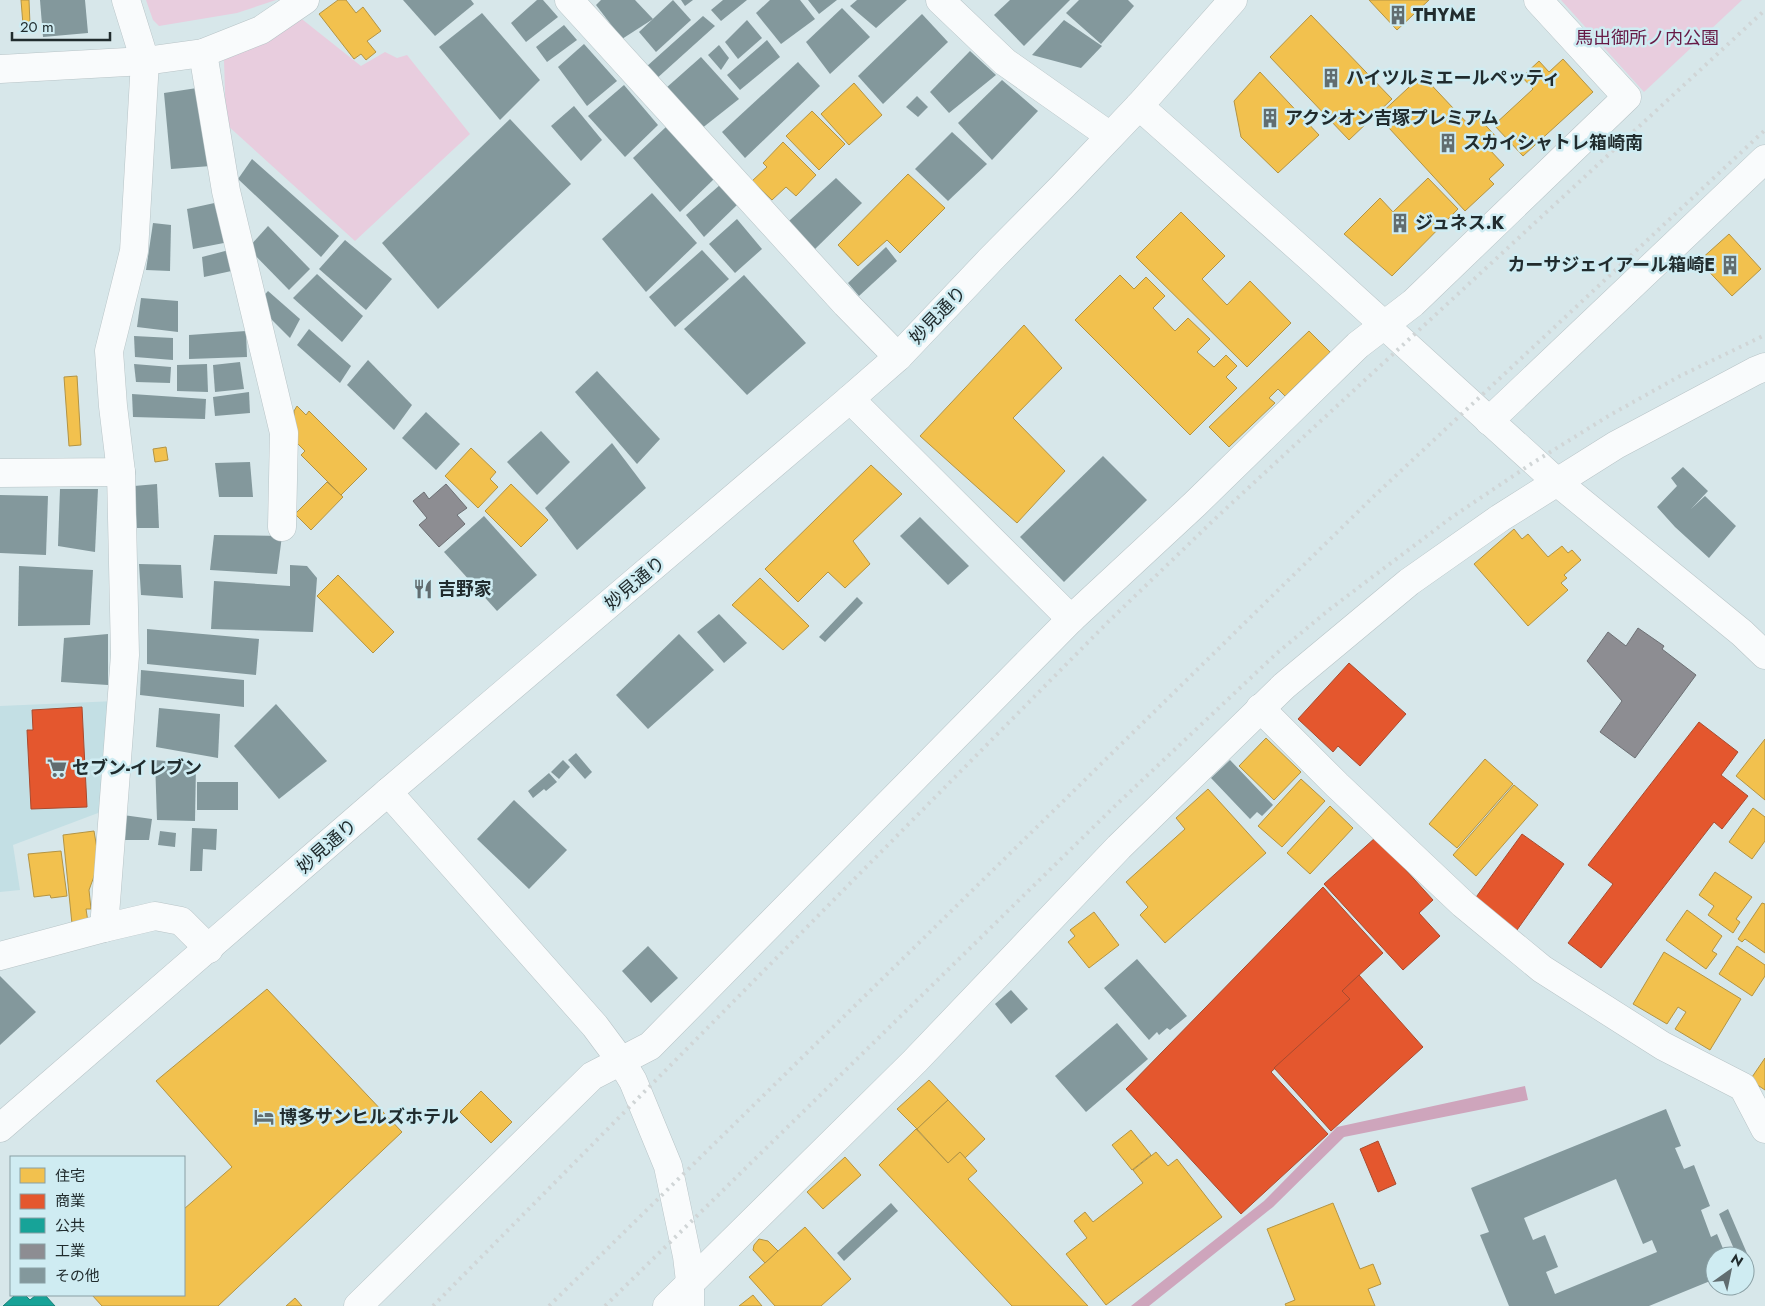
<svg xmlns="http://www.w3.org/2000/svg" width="1765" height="1306" viewBox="0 0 1765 1306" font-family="Jost,'Noto Sans JP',sans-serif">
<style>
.built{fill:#c3dfe4}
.green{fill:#e8cdde}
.water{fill:#cea5bc}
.homes{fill:#f2c14e;stroke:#b39444}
.shops{fill:#e4572e;stroke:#aa4a2e}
.public{fill:#17a398;stroke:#1a7f78}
.industry{fill:#8d8d92;stroke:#6d7074}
.building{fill:#83989c;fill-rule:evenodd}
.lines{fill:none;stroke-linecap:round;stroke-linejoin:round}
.minor-casing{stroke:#b8c4c7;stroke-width:29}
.tertiary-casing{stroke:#b8c4c7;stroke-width:29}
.secondary-casing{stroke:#b8c4c7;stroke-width:29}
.minor{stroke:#f9fbfc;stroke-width:28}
.tertiary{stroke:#f9fbfc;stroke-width:28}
.secondary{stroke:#f9fbfc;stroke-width:28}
.rail{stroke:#d0d5d6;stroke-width:4;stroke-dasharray:2.5 5;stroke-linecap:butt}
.labels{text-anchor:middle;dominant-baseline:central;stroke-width:5;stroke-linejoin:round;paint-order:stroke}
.poi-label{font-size:18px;font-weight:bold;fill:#212c2e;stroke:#cfecf2;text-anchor:start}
.park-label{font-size:18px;fill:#671a46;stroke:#cfecf2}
.street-label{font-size:18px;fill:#212c2e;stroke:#cfecf2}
</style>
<rect width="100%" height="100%" fill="#d7e7ea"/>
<path class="built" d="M116,701l-10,109 -93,35 7,45 -20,2v-186z"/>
<g class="green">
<path d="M146,0h130l-39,13 -78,13 -6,-6z"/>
<path d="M1561,0h181l-98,92z"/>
<path d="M298,16l63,50 24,-14 12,6 10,-3 63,79 -115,107 -129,-117 -2,-64z"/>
</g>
<path class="water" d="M1525,1086l3,14 -184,37 -71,70 -124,99h-18l133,-105 73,-74z"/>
<g class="homes">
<path d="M21,0h8l1,25h-7z"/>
<path d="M338,0h8l10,13 7,-6 18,24 -14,10 9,11 -10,8 -5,-6 -7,5 -35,-45z"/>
<path d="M1369,0h60l-32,30z"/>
<path d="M1311,15l81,84 -43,41 -79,-83z"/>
<path d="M1563,59l30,33 -70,64 -29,-31 39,-36 -11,-12 17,-16 10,11z"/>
<path d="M1260,72l59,63 -41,38 -37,-36 -7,-36z"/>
<path d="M1422,75l48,51 9,-8 19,21 -10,9 16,17 -15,14 5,5 -29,27 -87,-95z"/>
<path d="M854,83l28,32 -33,30 -28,-31z"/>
<path d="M812,111l33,33 -26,26 -33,-34z"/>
<path d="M783,142l33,33 -20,21 -10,-9 -14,13 -20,-19 15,-14 -4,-4z"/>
<path d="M908,174l37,34 -45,45 -13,-13 -29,26 -20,-21z"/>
<path d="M1428,178l30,31 -66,67 -48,-42 36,-36 13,14z"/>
<path d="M1181,212l44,44 -23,23 25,26 23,-24 41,42 -44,44 -111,-110z"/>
<path d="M1729,234l32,35 -29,27 -33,-35z"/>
<path d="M1120,275l14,14 12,-12 19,19 -12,12 22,23 13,-13 22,21 -13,13 17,15 12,-12 11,11 -11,11 11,11 -47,47 -115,-115z"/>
<path d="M1024,325l38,43 -49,50 52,53 -48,52 -97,-87z"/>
<path d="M1309,331l21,21 -45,44 -7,-7 -9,9 6,5 -46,44 -20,-20z"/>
<path d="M77,376l4,69 -12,1 -5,-69z"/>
<path d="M297,406l9,9 3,-4 58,58 -26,26 -40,-40 4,-4 -10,-10v-3l-1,-27z"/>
<path d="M166,447l2,13 -13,2 -2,-13z"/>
<path d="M471,448l25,24 -6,7 8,8 -20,21 -33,-32z"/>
<path d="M871,465l31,29 -49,47 17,23 -25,24 -17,-16 -30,30 -33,-33z"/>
<path d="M327,482l16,15 -32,33 -16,-16z"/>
<path d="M511,484l37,36 -27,27 -36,-36z"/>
<path d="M1514,529l8,10 6,-5 20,23 14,-11 6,7 4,-3 9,10 -17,15 3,3 -6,5 7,7 -40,36 -54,-62z"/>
<path d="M338,575l56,57 -21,21 -56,-57z"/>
<path d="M760,578l49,48 -26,24 -51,-45z"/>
<path d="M1266,738l35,34 -27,28 -35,-34z"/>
<path d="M1765,739v61l-29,-24z"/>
<path d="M1485,759l28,25 -56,64 -28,-24z"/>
<path d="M1301,779l24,22 -43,46 -24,-21z"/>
<path d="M1514,785l24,20 -62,71 -23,-21z"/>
<path d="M1208,789l58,64 -101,90 -25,-28 8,-8 -22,-25 59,-53 -9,-11z"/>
<path d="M1330,806l23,22 -43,46 -23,-21z"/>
<path d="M1753,808l12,9v24l-13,18 -23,-17z"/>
<path d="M94,831l3,18 -1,22 -7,19 2,19h-5l2,13 -16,2 -9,-89z"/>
<path d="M61,851l6,45 -16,2 -1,-3 -16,2 -6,-43z"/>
<path d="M1715,872l37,25 -16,22 4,3 -7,11 -25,-18 6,-9 -15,-11z"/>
<path d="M1762,903l3,1v49l-20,-14 -3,3 -4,-3z"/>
<path d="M1687,910l35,26 -10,15 5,3 -11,15 -40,-29z"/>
<path d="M1094,912l25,33 -30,23 -21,-26 7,-6 -5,-6z"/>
<path d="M1737,946l28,19v11l-13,20 -33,-22z"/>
<path d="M1664,952l77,47 -31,51 -35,-21 11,-17 -8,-5 -11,17 -34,-20z"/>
<path d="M267,989l135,143 -184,174h-116l-10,-11h92v-86l48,-42 -76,-86z"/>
<path d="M1765,1058v32l-15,-10z"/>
<path d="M929,1080l19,20 -31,29 -20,-20z"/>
<path d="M481,1091l31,31 -21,21 -31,-31z"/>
<path d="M948,1100l37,39 -20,19 -5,-6 -12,11 -31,-34z"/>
<path d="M916,1129l32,34 12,-11 17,19 -9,8 120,127h-76l-133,-141z"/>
<path d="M1131,1130l20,25 -19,15 -20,-25z"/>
<path d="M1156,1152l12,14 9,-7 45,58 -116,88 -40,-51 21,-16 -13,-17 11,-9 8,10 50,-39 -10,-13z"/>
<path d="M845,1157l16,18 -38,34 -16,-17z"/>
<path d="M1333,1203l27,66 13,-5 8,20 -13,5 7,17h-89l-1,-2 10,-4 -28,-71z"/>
<path d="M805,1227l46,52 -30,27h-46l-26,-29z"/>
<path d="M759,1239l9,2 10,10 -13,12 -12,-13 1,-5z"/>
<path d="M753,1295l9,11h-23z"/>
<path d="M295,1298l7,8h-16z"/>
</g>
<g class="shops">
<path d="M1349,663l57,51 -46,52 -22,-20 -5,6 -35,-33z"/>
<path d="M82,707l5,100 -56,2 -4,-79h6l-1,-20z"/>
<path d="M1699,722l39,30 -17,23 27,21 -26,33 -8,-7 -113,146 -33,-25 45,-59 -25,-19z"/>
<path d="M1522,834l42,30 -47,66 -43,-30z"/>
<path d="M1376,837l57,63 -14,13 21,23 -37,34 -79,-86z"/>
<path d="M1323,887l60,66 -41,38 8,8 -79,73 57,62 -87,80 -115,-125z"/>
<path d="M1359,975l64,72 -92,84 -57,-63 76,-69 -8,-8z"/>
<path d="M1378,1141l18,43 -18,8 -18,-43z"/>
</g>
<path class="public" d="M15,1295h10l5,5 6,-5h9l10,11h-52z"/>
<g class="industry">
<path d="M446,484l21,24 -10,7 8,9 -26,23 -20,-22 8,-7 -14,-17 11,-9 5,7z"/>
<path d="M1638,628l26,18 -2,3 34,26 -61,83 -35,-26 22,-31 -35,-40 21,-29 18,14z"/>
</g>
<g class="building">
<path d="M40,0h45l3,33 -45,4z"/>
<path d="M403,0h68l3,4 -39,32z"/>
<path d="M537,0h6l15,17 -32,25 -15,-19z"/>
<path d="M601,0h34l18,19 -31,20 -26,-34z"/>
<path d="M673,0l18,20 -35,32 -17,-20z"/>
<path d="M681,0h12l-8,6z"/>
<path d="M723,0h24l-26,21 -10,-11z"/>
<path d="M770,0h30l15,19 -34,25 -25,-31z"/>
<path d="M808,0h29l-18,14z"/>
<path d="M857,0h50l-31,28 -26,-22z"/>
<path d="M1010,0h60l-46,46 -30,-31z"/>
<path d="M1079,0h49l6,6 -33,38 -35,-31z"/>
<path d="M842,8l28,29 -40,37 -24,-32z"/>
<path d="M482,13l58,67 -40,40 -61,-73z"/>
<path d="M922,14l26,28 -65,62 -25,-28z"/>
<path d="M703,16l12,10 -60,54 -9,-13z"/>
<path d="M747,20l15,18 -24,21 -13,-17z"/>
<path d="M1064,20l38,26 -21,22 -49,-13z"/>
<path d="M564,25l13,15 -30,22 -11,-15z"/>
<path d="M767,40l13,17 -40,33 -13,-15z"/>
<path d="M584,44l33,37 -30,25 -29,-39z"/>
<path d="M719,45l10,13 -8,12 -13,-15z"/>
<path d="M970,51l26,24 -47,38 -19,-21z"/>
<path d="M701,57l38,42 -38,30 -35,-41z"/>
<path d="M798,62l22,24 -75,72 -23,-26z"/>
<path d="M1002,80l36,31 -46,49 -34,-37z"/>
<path d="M624,85l34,40 -33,32 -37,-41z"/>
<path d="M197,88l14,78 -40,3 -7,-76z"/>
<path d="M917,96l11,11 -10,10 -12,-10z"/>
<path d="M574,106l28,34 -21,21 -30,-35z"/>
<path d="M510,119l61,65 -133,125 -56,-66z"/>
<path d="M667,126l48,52 -35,34 -47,-54z"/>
<path d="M952,132l35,32 -39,37 -33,-32z"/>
<path d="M252,159l87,77 -18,21 -83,-78z"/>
<path d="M836,178l26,25 -49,48 -24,-30z"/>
<path d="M721,184l17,20 -34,33 -18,-22z"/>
<path d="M652,193l45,50 -51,49 -44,-53z"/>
<path d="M219,202l10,40 -36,7 -6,-40z"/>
<path d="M737,219l25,30 -27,24 -26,-29z"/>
<path d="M153,223l18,2 -1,46 -24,-1z"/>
<path d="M268,226l42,43 -21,21 -41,-42z"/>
<path d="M345,240l47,39 -26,31 -47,-41z"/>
<path d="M886,247l11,14 -38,35 -11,-13z"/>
<path d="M229,250l7,20 -32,7 -2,-20z"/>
<path d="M702,250l27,29 -54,48 -26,-30z"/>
<path d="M317,274l46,42 -21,26 -49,-44z"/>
<path d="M744,275l62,68 -59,52 -63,-66z"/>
<path d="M268,291l32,28 -10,19 -20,-20 -9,-19z"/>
<path d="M141,298l37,3v31l-41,-5z"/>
<path d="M309,329l42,37 -11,17 -43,-38z"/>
<path d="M246,331l1,26 -58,2v-24z"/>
<path d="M134,336l39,2v22l-38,-3z"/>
<path d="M368,360l44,45 -18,25 -47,-45z"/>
<path d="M240,362l4,27 -29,3 -2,-27z"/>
<path d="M134,364l37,3 -1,16 -34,-1z"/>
<path d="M207,364l1,28 -31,-1v-26z"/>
<path d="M597,371l63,68 -23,25 -62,-72z"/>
<path d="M249,392l1,21 -35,3 -2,-19z"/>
<path d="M132,394l74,5 -1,20 -72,-2z"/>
<path d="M426,412l34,32 -24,26 -34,-32z"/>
<path d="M541,431l29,31 -33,33 -30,-33z"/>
<path d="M612,443l34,45 -69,62 -32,-42z"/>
<path d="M1103,456l44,44 -83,82 -44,-45z"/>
<path d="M250,462l3,35h-34l-4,-34z"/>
<path d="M1683,467l25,24 -17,18 14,-13 31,30 -27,32 -34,-31 -18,-20 20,-21 -6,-8z"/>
<path d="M157,484l2,44h-22l-3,-42z"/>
<path d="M60,489h38l-3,63 -37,-6z"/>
<path d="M0,495l48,1 -2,59 -46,-2z"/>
<path d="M484,516l53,59 -40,36 -53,-59z"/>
<path d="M920,517l49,49 -21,19 -48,-49z"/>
<path d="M214,535l68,1 -5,38 -67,-4z"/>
<path d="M139,564l42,1 2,33 -42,-3z"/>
<path d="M290,565l17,1 10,12 -4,54 -102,-3 3,-48 76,5z"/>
<path d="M19,566l74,4 -3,55 -72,1z"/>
<path d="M857,597l6,6 -38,39 -6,-5z"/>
<path d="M719,614l28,29 -23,20 -27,-31z"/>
<path d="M147,629l112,10 -3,36 -109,-11z"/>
<path d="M108,634v51l-47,-3 3,-44z"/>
<path d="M679,634l35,36 -66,59 -32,-34z"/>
<path d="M141,670l103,10v27l-104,-12z"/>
<path d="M276,704l51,57 -48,38 -45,-53z"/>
<path d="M159,708l61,6 -2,44 -62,-11z"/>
<path d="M576,753l16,19 -7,7 -17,-19z"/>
<path d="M155,760l41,4 -1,57 -38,-1z"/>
<path d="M563,760l7,7 -11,12 -8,-7z"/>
<path d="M1230,760l43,45 -11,11 -5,-4 -7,7 -39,-41z"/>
<path d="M549,773l8,9 -11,9 -2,-2 -11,9 -5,-7z"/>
<rect x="197" y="782" width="41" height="28"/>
<path d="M514,800l53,50 -38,39 -52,-50z"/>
<path d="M123,815l29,4 -3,21h-26z"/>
<path d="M192,828l25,1 -1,21 -13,-1 -1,22h-12z"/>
<path d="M160,831l16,2 -1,14 -17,-2z"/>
<path d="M648,946l30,32 -27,25 -29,-32z"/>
<path d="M1137,959l50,57 -17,14 -3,-2 -8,7 -2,-3 -8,8 -45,-52z"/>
<path d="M0,976l36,36 -36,33z"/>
<path d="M1011,990l17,19 -17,15 -16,-20z"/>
<path d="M1117,1023l31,36 -62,53 -31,-36z"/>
<path d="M1666,1109l15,37 -6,2 9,21 10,-4 16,41 -9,4 10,27 6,-3 9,22h-11v23l-66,27h-140l-29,-71 9,-3 -18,-44zM1616,1179l27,65 9,-4 5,12 -102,42 -9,-22 12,-5 -13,-32 -12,5 -9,-22z"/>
<path d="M891,1203l7,8 -54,50 -7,-8z"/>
<path d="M1728,1209l21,49 -4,2v-4h-8l-18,-42z"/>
</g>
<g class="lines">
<defs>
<g id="minor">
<path d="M569,0l277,304 52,53"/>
<path d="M940,0l65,62 105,74"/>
<path d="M203,53l23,138 58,242 -2,94"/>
<path d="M0,69l145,-8 58,-8 58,-23 44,-30"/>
<path d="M850,399l221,220"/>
<path d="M1489,421l276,-262"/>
<path d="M121,472l4,183 -21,273 51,-12 26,5 28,28"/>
<path d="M0,473l121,-1 -8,-66 -4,-55 25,-100 11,-190 -19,-61"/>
<path d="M1260,708l77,77 126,119 79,65 121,77 80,41 22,42"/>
<path d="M0,956l104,-28"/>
<path d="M358,1306l234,-230 58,-30 421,-427 124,-115 163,-159 55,-42 214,-206 -89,-97"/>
<path d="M667,1306l248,-245 204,-214 165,-161 125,-104 91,-64 116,-73 139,-74 10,-4"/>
</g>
<g id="tertiary">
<path d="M1139,106l178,158 240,218 185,151 23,22"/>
<path d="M388,792l207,234 26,35 12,20 35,85 19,90 3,25v25"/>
</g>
<path id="secondary" d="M0,1128l388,-336 462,-393 48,-42 92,-97 72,-73 77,-81 94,-106"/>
</defs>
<use href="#minor" class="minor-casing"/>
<use href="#tertiary" class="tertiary-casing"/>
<use href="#secondary" class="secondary-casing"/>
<use href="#minor" class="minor"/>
<use href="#tertiary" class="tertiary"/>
<use href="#secondary" class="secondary"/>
<g class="rail">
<path d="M433,1306l676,-685 109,-105 547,-506"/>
<path d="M549,1306l824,-809 392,-367"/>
<path d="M605,1306l512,-502 160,-151 53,-44 122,-92 79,-53 79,-49 70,-39 85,-41"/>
</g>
</g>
<defs>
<symbol id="building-bare" viewBox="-9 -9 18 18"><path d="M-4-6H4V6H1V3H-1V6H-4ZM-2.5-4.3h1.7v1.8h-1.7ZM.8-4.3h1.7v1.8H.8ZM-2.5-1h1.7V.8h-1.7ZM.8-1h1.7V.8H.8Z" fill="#616d70" stroke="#cfecf2" stroke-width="2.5" paint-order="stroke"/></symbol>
<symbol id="restaurant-bare" viewBox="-9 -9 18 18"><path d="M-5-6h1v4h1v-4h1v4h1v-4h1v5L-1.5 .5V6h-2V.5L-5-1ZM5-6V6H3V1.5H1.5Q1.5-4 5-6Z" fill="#616d70" stroke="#cfecf2" stroke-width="2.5" paint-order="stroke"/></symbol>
<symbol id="supermarket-bare" viewBox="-9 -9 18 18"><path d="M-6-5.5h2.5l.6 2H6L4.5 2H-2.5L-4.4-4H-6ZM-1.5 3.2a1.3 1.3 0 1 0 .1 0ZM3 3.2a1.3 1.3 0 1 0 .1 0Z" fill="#616d70" stroke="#cfecf2" stroke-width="2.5" paint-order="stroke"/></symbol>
<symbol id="hotel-bare" viewBox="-9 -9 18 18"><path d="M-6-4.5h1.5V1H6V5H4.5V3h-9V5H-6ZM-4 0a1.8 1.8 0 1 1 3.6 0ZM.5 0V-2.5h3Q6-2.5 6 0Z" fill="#616d70" stroke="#cfecf2" stroke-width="2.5" paint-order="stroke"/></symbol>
</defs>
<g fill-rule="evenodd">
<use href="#building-bare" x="1384" y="1" width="28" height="28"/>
<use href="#building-bare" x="1317" y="64" width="28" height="28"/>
<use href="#building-bare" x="1256" y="104" width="28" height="28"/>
<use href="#building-bare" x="1434" y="129" width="28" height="28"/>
<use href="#building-bare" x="1386" y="209" width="28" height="28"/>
<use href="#building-bare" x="1716" y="251" width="28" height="28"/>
<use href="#restaurant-bare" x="409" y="575" width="28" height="28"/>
<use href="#supermarket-bare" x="43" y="754" width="28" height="28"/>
<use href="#hotel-bare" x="250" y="1103" width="28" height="28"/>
</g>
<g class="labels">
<g class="poi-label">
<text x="1413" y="15">THYME</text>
<text x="1346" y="78">ハイツルミエールペッティ</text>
<text x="1285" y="118">アクシオン吉塚プレミアム</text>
<text x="1463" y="143">スカイシャトレ箱崎南</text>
<text x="1415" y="223">ジュネス.K</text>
<text x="1715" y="265" text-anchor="end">カーサジェイアール箱崎E</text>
<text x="438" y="589">吉野家</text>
<text x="72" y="768">セブン-イレブン</text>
<text x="279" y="1117">博多サンヒルズホテル</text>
</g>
<g class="park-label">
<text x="1647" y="38">馬出御所ノ内公園</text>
</g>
<g class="street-label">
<text transform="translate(938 315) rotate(-46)">妙見通り</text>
<text transform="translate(635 583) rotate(-40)">妙見通り</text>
<text transform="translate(327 846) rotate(-41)">妙見通り</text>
</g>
</g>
<rect x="10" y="1156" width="175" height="140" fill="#cfecf2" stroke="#899fa4"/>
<rect x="20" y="1168" width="25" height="15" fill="#f2c14e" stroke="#899fa4"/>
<text x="55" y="1181" font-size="15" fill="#212c2e">住宅</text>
<rect x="20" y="1194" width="25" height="15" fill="#e4572e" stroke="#899fa4"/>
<text x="55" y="1206" font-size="15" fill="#212c2e">商業</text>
<rect x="20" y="1218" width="25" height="15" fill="#17a398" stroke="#899fa4"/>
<text x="55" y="1231" font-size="15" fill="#212c2e">公共</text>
<rect x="20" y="1244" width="25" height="15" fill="#8d8d92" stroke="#899fa4"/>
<text x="55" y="1256" font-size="15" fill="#212c2e">工業</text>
<rect x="20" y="1268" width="25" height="15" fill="#83989c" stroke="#899fa4"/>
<text x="55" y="1281" font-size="15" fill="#212c2e">その他</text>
<g transform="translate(1730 1271) rotate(33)"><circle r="24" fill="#cfecf2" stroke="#899fa4"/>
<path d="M0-4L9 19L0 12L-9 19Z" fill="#616d70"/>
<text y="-8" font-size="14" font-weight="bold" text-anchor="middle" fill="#212c2e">N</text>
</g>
<path d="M12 32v8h98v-8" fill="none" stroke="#212c2e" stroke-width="2.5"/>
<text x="20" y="32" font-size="15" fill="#212c2e" stroke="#cfecf2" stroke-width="4" paint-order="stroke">20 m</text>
</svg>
